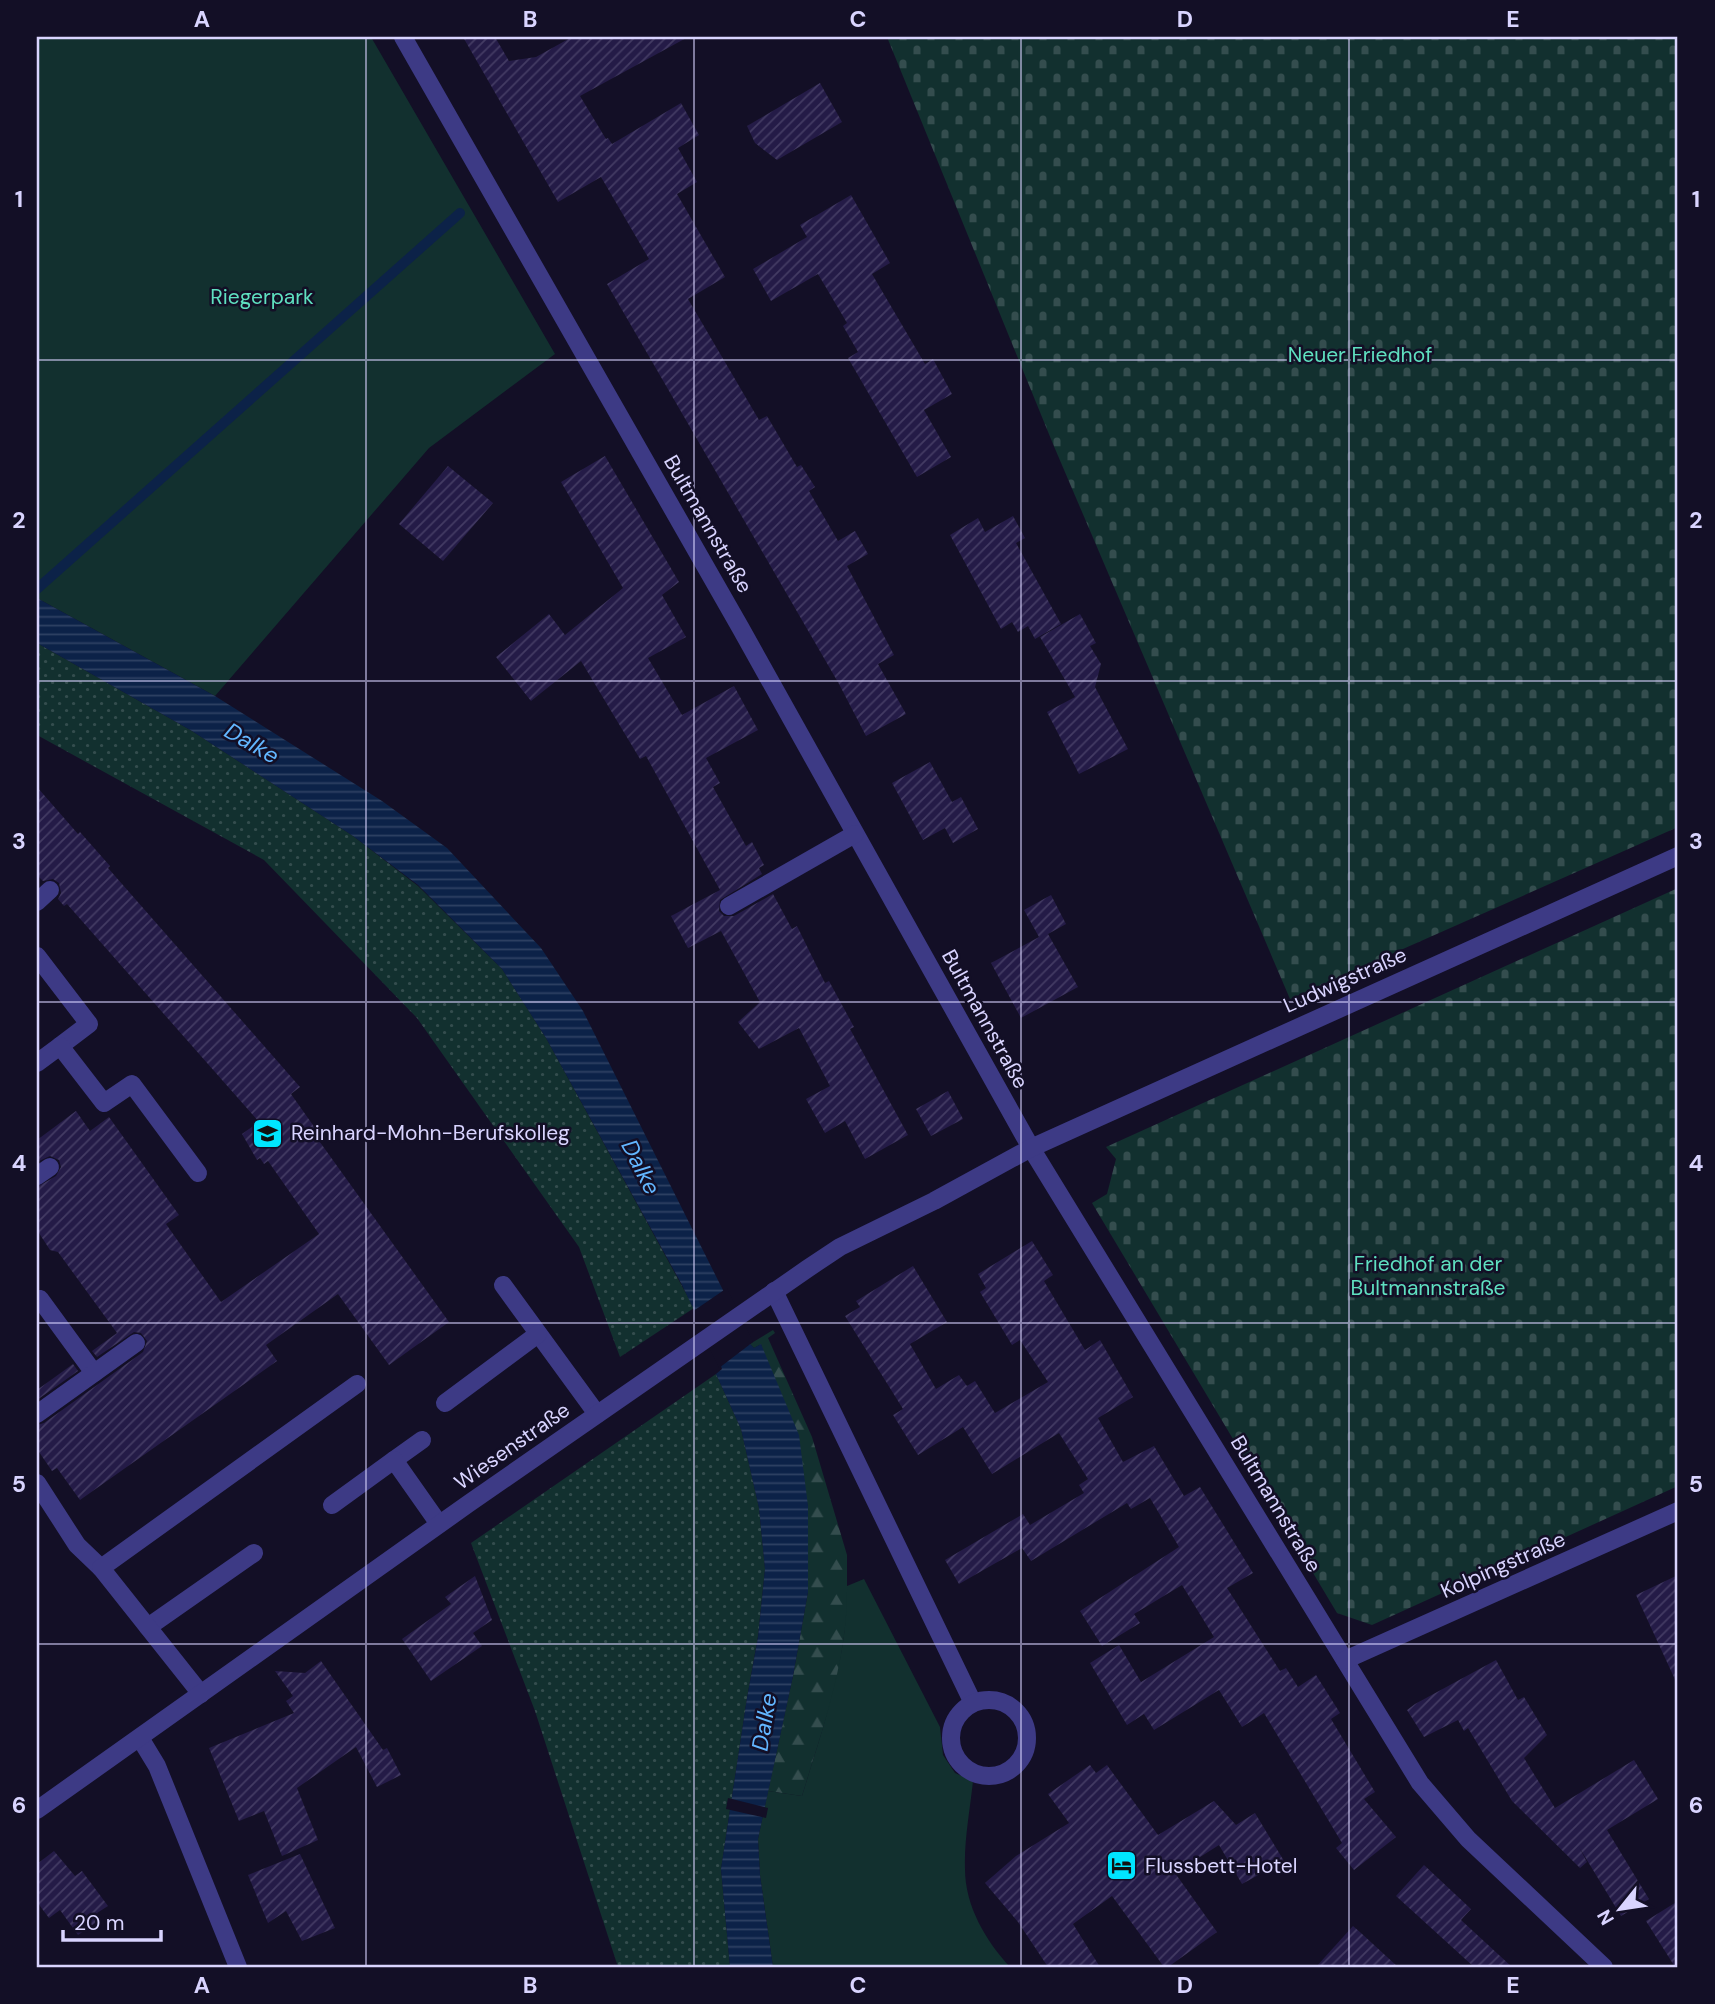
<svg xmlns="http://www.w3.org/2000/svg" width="1715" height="2004" viewBox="0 0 1715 2004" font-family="'DM Sans',sans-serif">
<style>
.grass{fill:url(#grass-dots)}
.forest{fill:url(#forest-firs)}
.cemetery{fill:url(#cemetery-stones)}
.park{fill:#12302f}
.water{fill:url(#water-rules)}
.pier{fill:#130f26}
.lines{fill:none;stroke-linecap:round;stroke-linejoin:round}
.stream{stroke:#0c2248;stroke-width:10}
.building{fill:url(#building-hatch)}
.minor{stroke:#3d3a85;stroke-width:18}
.grid{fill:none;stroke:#d9d4ff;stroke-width:2;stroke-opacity:0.55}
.labels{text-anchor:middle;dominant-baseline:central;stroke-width:5;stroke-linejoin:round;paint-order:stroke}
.park-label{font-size:21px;fill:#5fe0c0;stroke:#130f26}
.street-label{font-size:21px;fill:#d9d4ff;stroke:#130f26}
.poi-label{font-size:21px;fill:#d9d4ff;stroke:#130f26;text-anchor:start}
.water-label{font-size:23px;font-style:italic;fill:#62b6ff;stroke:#130f26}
.neatline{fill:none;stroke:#d9d4ff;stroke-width:2.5}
.grid-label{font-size:23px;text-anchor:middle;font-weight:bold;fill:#d9d4ff}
</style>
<defs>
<pattern id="grass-dots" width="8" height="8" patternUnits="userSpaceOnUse" patternTransform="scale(1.75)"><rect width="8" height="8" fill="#12302f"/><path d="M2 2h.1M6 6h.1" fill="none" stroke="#344d4e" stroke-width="1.8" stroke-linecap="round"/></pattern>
<pattern id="forest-firs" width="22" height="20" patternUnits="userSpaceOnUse" patternTransform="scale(1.75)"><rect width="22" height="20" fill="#12302f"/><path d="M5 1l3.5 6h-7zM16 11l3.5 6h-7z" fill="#344d4e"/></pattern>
<pattern id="cemetery-stones" width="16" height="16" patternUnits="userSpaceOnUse" patternTransform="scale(1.75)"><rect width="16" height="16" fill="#12302f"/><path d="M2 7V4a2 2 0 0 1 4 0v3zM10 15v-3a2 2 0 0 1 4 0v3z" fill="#344d4e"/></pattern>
<pattern id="water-rules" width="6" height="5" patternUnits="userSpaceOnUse" patternTransform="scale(1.75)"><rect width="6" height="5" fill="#0c2248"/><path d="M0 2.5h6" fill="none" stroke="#2f4163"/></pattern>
<pattern id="building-hatch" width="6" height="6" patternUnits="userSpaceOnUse" patternTransform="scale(1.75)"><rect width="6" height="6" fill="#241b47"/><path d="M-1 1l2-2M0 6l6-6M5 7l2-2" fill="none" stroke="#433b63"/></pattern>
</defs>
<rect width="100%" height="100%" fill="#130f26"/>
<g class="grass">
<path d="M37,643l155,88 161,105 65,50 84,83 44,69 148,270 -74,49 -41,-110 -162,-229 -153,-158 -227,-125z"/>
<path d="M716,1374l25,55 18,79 6,61 -7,67 -11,62 -26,171 9,98h-112l-83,-256 -64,-168z"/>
</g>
<path class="forest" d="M773,1330l2,3 -7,5 44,99 35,118v61l-10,67 -35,113 -34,-5 25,-115 15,-84v-86l-47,-162 -7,4 -4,-4z"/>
<g class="cemetery">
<path d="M887,37h791v790l-388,172 -237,-555z"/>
<path d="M1678,888v598l-306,139 -35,-12 -245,-410 15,-9 9,-35 -10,-12z"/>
</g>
<g class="park">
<path d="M37,37h334l184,317 -126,94 -214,248 -178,-98z"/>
<path d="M864,1579l76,148 3,28 12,18 18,8c-3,29 -9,59 -8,88 0,37 21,72 45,98h-237l-13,-92 -2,-36 10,-48 34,5c21,-69 46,-137 45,-210z"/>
</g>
<path class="water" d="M37,598l178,98 167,105 65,47 94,100 42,63 167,333 4,4 7,-4 38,91 9,71v86l-15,84 -35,163 2,36 13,92h-43l-9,-98 26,-171 11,-61 7,-68 -6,-61 -18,-79 -25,-55 6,-5 -1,-3 -39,-81 -136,-247 -44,-69 -84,-84 -65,-49 -161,-105 -155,-88z"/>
<g class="pier">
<path d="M727,1288l26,54 -34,26 -27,-56z"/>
<path d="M728,1798l40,10 -2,10 -40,-9z"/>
</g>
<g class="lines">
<path class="stream" d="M37,589l423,-376"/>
</g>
<g class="building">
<path d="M463,37h32l14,24 27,-4 36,-20h116l-108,59 26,43 2,-1 4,6 69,-41 18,32 -21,13 19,34 -20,12 48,83 -37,22 71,121 8,-4 30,51 4,-2 14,22 -6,4 29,50 17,-10 13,23 -21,12 47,89 -16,9 28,50 -40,22 -27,-52 -232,-400 42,-25 -48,-82 -43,25z"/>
<path d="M820,83l22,39 -65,38 -22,-17 -8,-17z"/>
<path d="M851,195l39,68 -18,11 53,90 8,-5 19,35 -28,16 27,47 -34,20 -69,-119 10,-6 -15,-26 4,-3 -29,-49 -47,27 -18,-32 54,-32 -7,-12z"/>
<path d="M605,456l74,126 -17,13 24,42 -38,21 34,57 52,-29 24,44 -52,28 14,25 -7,4 33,59 6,-4 12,23 -5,3 3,6 -42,26 -1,11 5,5h10l39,-22 19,35 5,-3 28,57 4,-2 25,46 -4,2 58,106 -43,24 -20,-38 -20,12 -19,-34 24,-13 -31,-58 -40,21 -21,-27 22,-20 -39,-71 -33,17 -17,-32 49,-26 -74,-134 -6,3 -59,-98 -50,40 -35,-44 53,-43 16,21 58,-47 -62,-106z"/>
<path d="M448,466l45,37 -50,58 -44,-37z"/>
<path d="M1013,516l12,22 -9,5 45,81 -26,15 -7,-13 -10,6 -6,-10 -11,7 -51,-94 28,-17 7,14z"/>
<path d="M1080,614l16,29 -6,3 11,18 -6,23 33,62 -49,25 -32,-62 28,-15 -35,-60z"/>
<path d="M930,762l22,40 9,-5 17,32 -25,14 -8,-15 -22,12 -31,-57z"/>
<path d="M37,787l41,47 2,-2 30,34 -2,2 192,219 -9,7 24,34 -3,3 137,191 -60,43 -51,-71 -72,51 11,16 -197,139 -23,-32 -5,3 -15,-22v-24l7,-2 99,-71 4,-11 -6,-8 -7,-1 -37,25 -5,-6 25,-18 -59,-81 -8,-2 -13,-20v-43l19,-11 5,-9 -2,-7 -9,-4 -13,6v-22l39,-29 14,20 19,-14 70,98 -13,9 55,78 98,-68 -51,-73 -4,3 -4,-6 -3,2 -15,-26 17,-12 -192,-218 -3,2 -6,-7 3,-6 -2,-10 -6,-4 -10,2 -6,-6z"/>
<path d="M1051,895l15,29 -18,10 30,53 -57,31 -30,-55 48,-26 -15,-27z"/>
<path d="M948,1091l15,28 -32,17 -15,-27z"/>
<path d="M1032,1241l21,34 -9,6 41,69 15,-10 33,57 -35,21 25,44 31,-16 30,50 16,-9 53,86 -26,15 53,83 6,-3 12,19 18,-12 24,38 -9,6 44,73 -11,7 32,38 -42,33 -18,-22 6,-5 -78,-130 -22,14 -23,-37 -65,40 -10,-16 -17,11 -37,-62 29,-18 22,37 73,-45 -32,-52 -48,29 6,9 -38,23 -22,-35 99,-64 -29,-49 -19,11 -4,-6 -96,58 -9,-13 -63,36 -14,-24 78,-46 7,11 54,-32 -5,-8 9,-6 -29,-46 -67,41 -29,-47 -45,28 -25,-40 10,-6 -58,-93 15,-9 -4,-6 57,-35 34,56 -37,22 26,45 23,-14 8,11 8,-5 20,32 53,-31 -28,-42 -8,5 -32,-53 6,-4 -8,-14z"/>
<path d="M73,1364l5,7 -41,29v-10z"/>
<path d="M1678,1575v111l-42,-91z"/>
<path d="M475,1576l17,44 -19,13 9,13 -51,35 -29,-42 49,-35 -6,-7z"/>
<path d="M1496,1660l22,40 6,-3 23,38 -23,23 31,50 79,-48 24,39 -51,31 42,69 -28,17 -42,-69 8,15 -7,6 -68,-67 -44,-73 -4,3 -6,-11 -34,17 -17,-27 8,-6z"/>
<path d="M321,1661l62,89 4,-2 14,27 -24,12 -21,-40 -59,41 21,52 -36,16 -18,-45 -25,10 -30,-73 85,-35 -8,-12 7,-5 -18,-25 30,2z"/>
<path d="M1090,1765l6,8 11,-8 51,70 56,-34 22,24 19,-12 29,48 -42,23 -23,-39 -44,28 42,59 -49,35h-4l-52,-71 -39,28 27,43h-52l-30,-45 -33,-39 31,-27 53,-33 -21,-29z"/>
<path d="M54,1851l21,25 7,-5 26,35 -11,7 4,6 -23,16 -18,-25 -11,8 -12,-16v-38z"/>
<path d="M300,1854l35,74 -33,13 -16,-30 -18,12 -20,-48z"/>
<path d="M1424,1865l47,44 -10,11 51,47h-38l-78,-71z"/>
<path d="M1678,1901v66h-3l-29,-46z"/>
<path d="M1353,1926l8,7 37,34h-82z"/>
</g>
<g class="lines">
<g class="minor">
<path d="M403,37l337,590 291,521 389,635 48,56 136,128"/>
<path d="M37,902l13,-12"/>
<path d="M729,906l126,-72"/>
<path d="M37,956l52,68 -29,22"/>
<path d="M37,1063l23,-17 44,57 28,-19 66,89"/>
<path d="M37,1176l13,-9"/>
<path d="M503,1285l94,129"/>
<path d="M774,1291l199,412"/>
<path d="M40,1299l54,74"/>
<path d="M445,1403l93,-69"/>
<path d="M37,1414l99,-71"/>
<path d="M394,1460l28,-20"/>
<path d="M37,1483l40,62 24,23"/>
<path d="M332,1505l62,-45 45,64"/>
<path d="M148,1627l106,-74"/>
<path d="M1345,1660l333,-149"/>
<path d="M201,1694l-100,-126 256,-184"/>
<circle cx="989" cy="1738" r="38"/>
<path d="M140,1738l17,28 81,201"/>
<path d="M37,1810l431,-306 339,-235 33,-22 94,-46 97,-53 647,-292"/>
</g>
</g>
<path class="grid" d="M366,37v1930M694,37v1930M1021,37v1930M1349,37v1930M37,360h1641M37,681h1641M37,1002h1641M37,1323h1641M37,1644h1641"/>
<defs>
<symbol id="school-square" viewBox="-11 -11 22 22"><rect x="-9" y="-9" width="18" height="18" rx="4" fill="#00e5ff" stroke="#130f26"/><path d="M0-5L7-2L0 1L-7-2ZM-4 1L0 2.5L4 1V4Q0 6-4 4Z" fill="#111"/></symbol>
<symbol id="hotel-square" viewBox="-11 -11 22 22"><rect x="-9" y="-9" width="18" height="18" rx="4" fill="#00e5ff" stroke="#130f26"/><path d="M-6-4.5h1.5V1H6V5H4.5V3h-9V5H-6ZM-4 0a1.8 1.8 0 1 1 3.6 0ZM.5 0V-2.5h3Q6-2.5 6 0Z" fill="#111"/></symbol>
</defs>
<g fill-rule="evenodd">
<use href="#school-square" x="250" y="1116" width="35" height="35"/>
<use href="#hotel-square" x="1104" y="1848" width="35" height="35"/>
</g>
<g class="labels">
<g class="park-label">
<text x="262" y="297">Riegerpark</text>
<text x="1360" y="355">Neuer Friedhof</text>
<text x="1428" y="1264">Friedhof an der<tspan x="1428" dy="24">Bultmannstraße</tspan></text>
</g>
<g class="street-label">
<text transform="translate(708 524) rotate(60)">Bultmannstraße</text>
<text transform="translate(1345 980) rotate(-24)">Ludwigstraße</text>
<text transform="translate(985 1019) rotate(61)">Bultmannstraße</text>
<text transform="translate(512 1446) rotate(-35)">Wiesenstraße</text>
<text transform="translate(1276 1504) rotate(59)">Bultmannstraße</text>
<text transform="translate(1503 1565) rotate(-24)">Kolpingstraße</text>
</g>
<g class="poi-label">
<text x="291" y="1133">Reinhard-Mohn-Berufskolleg</text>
<text x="1145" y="1866">Flussbett-Hotel</text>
</g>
<g class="water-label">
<text transform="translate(252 743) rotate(30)">Dalke</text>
<text transform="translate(641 1167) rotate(63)">Dalke</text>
<text transform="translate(764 1722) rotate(-81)">Dalke</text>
</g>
</g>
<rect width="1715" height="2004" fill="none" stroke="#130f26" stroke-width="77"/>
<g transform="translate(1620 1909) rotate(240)" stroke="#130f26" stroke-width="5" paint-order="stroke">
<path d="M0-5L12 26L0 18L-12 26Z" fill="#d9d4ff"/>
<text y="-10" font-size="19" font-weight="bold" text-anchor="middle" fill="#d9d4ff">N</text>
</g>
<path d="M63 1930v10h98v-10" fill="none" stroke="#d9d4ff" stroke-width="3.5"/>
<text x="74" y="1930" font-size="21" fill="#d9d4ff" stroke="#130f26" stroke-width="5" paint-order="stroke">20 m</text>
<rect x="38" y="38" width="1638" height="1928" class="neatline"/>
<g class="grid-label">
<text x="202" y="27">A</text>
<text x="530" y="27">B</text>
<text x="858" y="27">C</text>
<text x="1185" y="27">D</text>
<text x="1513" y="27">E</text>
<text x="19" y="207">1</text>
<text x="1696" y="207">1</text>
<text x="19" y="528">2</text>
<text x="1696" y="528">2</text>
<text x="19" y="849">3</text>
<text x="1696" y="849">3</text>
<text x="19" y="1171">4</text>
<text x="1696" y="1171">4</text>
<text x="19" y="1492">5</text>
<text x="1696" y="1492">5</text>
<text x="19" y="1813">6</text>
<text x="1696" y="1813">6</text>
<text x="202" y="1993">A</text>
<text x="530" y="1993">B</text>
<text x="858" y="1993">C</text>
<text x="1185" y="1993">D</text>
<text x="1513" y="1993">E</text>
</g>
</svg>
